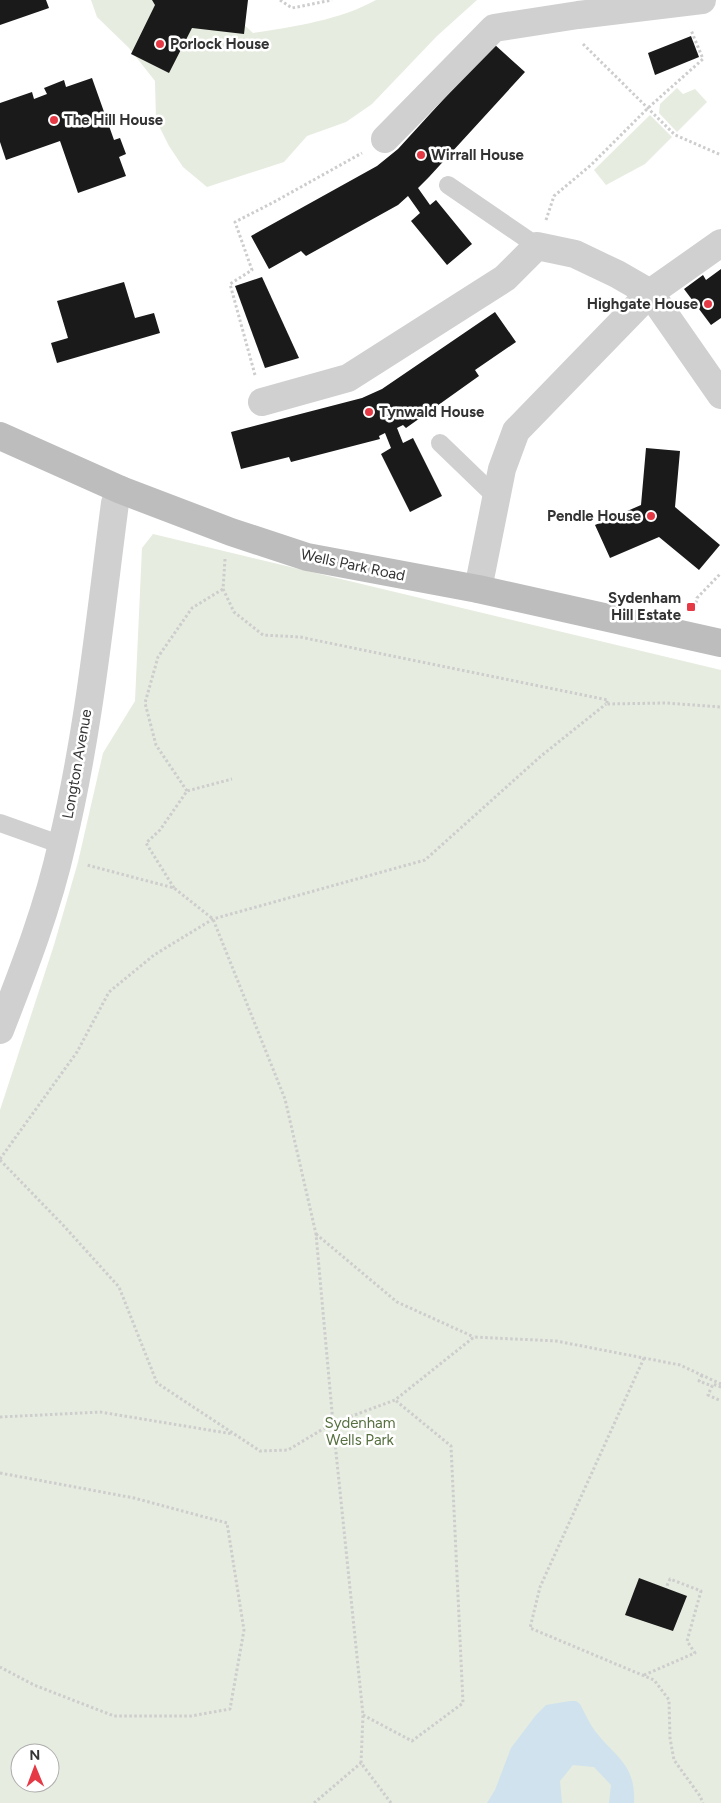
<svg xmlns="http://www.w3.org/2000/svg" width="721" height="1803" viewBox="0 0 721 1803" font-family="Figtree,sans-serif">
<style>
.green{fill:#e6ecdf;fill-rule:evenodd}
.water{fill:#cfe2ee}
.building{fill:#1a1a1a}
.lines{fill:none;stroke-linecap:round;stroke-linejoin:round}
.path{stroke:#cdcdcd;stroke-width:3;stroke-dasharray:2.5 2.5;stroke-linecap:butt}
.lane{stroke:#d0d0d0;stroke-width:18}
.street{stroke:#d0d0d0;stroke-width:28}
.secondary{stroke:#bdbdbd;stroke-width:28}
.poi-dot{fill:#e63946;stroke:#fff;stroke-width:2}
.labels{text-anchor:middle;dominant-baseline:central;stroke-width:5;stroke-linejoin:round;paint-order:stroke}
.poi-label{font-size:15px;font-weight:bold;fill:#333;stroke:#fff;text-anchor:start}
.street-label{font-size:15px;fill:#333;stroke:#fff}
.park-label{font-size:15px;fill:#56703f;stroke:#fff}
</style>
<rect width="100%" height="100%" fill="#fff"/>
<g class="green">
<path d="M91,0h126l36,33c40,-6 87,-13 123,-33h101l-40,36 -65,68 -26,18 -39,14 -23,26 -77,25 -24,-20 -14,-21 -13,-26 -1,-39 -26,-33 -32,-31z"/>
<path d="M677,88l6,6 12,-5 12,13 -30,30 -18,-19 1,-9z"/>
<path d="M650,115l22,22 -27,27 -39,21 -12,-15z"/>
<path d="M153,534l568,136v1133h-721v-693l54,-165 24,-83 25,-109 32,-52 7,-153zM20,1753h30v30h-30z"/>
</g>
<path class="water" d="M570,1701h6l4,3c5,9 9,19 15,27 20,26 41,33 39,72h-25l2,-18 -17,-18 -21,-2 -13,16 2,22h-75l8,-13 16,-42 25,-33 10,-10z"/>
<g class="building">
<path d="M0,0h46l3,8 -49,17z"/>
<path d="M152,0h96l-4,34 -52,-6 -23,45 -38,-19 24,-49z"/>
<path d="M691,36l8,21 -44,18 -7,-22z"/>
<path d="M494,44l31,28 -96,105 -11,11 12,17 6,-5 36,44 -25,21 -36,-44 9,-8 -12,-17 -10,9 -92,51 -5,-5 -32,18 -18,-33 126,-70 21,-17z"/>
<path d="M92,78l22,62 6,-2 6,16 -7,3 7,19 -48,17 -18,-52 -54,19 -6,-18v-39l32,-11 2,7 13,-5 -3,-6 20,-8 2,7z"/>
<path d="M721,269v49l-10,7 -27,-36 19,-14 3,5z"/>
<path d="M262,277l37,81 -34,10 -30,-82z"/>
<path d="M124,282l11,36 19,-5 6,20 -103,30 -6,-20 17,-5 -11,-37z"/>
<path d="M495,312l21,30 -41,28 4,6 -73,52 -3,-3 -6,3 6,15 10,-5 29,58 -32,16 -29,-58 10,-6 -6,-15 -6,3 1,3 -89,23 -2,-5 -48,12 -10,-37 131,-34 20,-9z"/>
<path d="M646,448l34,3 -5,56 45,38 -21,25 -40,-33 -49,21 -15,-33 46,-20z"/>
<path d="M639,1578l48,18 -14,35 -48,-16z"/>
</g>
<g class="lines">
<g class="path">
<path d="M280,0l12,8 40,-8"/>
<path d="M583,44l92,91 46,20"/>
<path d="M546,220l8,-24 37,-31 57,-57 55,-49 -12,-29"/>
<path d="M255,375l-25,-91 22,-14 -17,-48 39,-20 88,-49"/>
<path d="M225,559l-2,30 11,23 29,23 37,2 29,6 279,57 -2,4 60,-1 55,4"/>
<path d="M695,608l2,-10 24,-25"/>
<path d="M187,791l-31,-46 -11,-42 13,-46 34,-49 31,-19"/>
<path d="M174,888l-28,-45 14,-13 27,-39 45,-12"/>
<path d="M0,1159l77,-107 32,-60 45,-37 59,-36 212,-59 116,-104 65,-52"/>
<path d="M0,1160l63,65 56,62 38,96 103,68 28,-1 45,-27 -17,-189 -31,-135 -72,-180 -39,-31 -87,-23"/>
<path d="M316,1234l81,68 77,35"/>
<path d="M644,1358l-104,229 -10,41 124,52 15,20 1,38 4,22 26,36 3,7"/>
<path d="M702,1375l-3,6 13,5"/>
<path d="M721,1387l-8,-3 -5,11 13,6"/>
<path d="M0,1417l100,-5 133,22"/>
<path d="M0,1473l134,25 93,25 17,107 -14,79 -39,7h-77l-80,-31 -34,-18"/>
<path d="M644,1675l51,-22 -8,-12 14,-50 -31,-12 -4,9"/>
<path d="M363,1715l49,26 51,-38 -12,-257 -56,-46"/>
<path d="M314,1803l47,-40"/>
<path d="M391,1803l-30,-40 2,-48 -30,-292 62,-23 79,-63 82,4 124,24 41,19"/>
</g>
<g class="lane">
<path d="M448,185l89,61"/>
<path d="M440,443l57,55"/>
<path d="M0,823l62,22"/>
</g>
<g class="street">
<path d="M385,139l109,-111 84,-13 124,-15"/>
<path d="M262,402l86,-24 157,-100 32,-32 38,8 42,20 33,19 71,102"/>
<path d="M478,589l24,-120 14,-38 134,-138 71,-50"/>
<path d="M0,1030c24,-61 48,-123 62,-186 27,-112 38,-227 53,-341l6,-13"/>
</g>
<path class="secondary" d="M0,436l121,54 110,42 76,25 171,32 243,54"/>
</g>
<g class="poi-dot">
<circle cx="160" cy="44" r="5"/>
<circle cx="54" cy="120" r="5"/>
<circle cx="421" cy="155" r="5"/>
<circle cx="708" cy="304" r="5"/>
<circle cx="369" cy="412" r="5"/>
<circle cx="651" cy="516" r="5"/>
<rect x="686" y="602" width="10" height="10" rx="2.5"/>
</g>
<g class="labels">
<g class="poi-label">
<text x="170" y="44">Porlock House</text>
<text x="64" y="120">The Hill House</text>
<text x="431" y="155">Wirrall House</text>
<text x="698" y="304" text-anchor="end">Highgate House</text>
<text x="379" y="412">Tynwald House</text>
<text x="641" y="516" text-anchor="end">Pendle House</text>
<text x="681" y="598" text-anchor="end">Sydenham<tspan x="681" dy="17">Hill Estate</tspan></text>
</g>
<g class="street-label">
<text transform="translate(353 565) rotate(12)">Wells Park Road</text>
<text transform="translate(77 764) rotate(-80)">Longton Avenue</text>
</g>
<g class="park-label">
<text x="360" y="1423">Sydenham<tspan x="360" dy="17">Wells Park</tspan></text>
</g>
</g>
<g transform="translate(35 1768) rotate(359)"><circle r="24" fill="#ffffff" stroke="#adadad"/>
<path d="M0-4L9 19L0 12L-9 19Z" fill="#e63946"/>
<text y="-8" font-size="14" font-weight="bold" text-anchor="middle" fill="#333333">N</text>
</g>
</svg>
